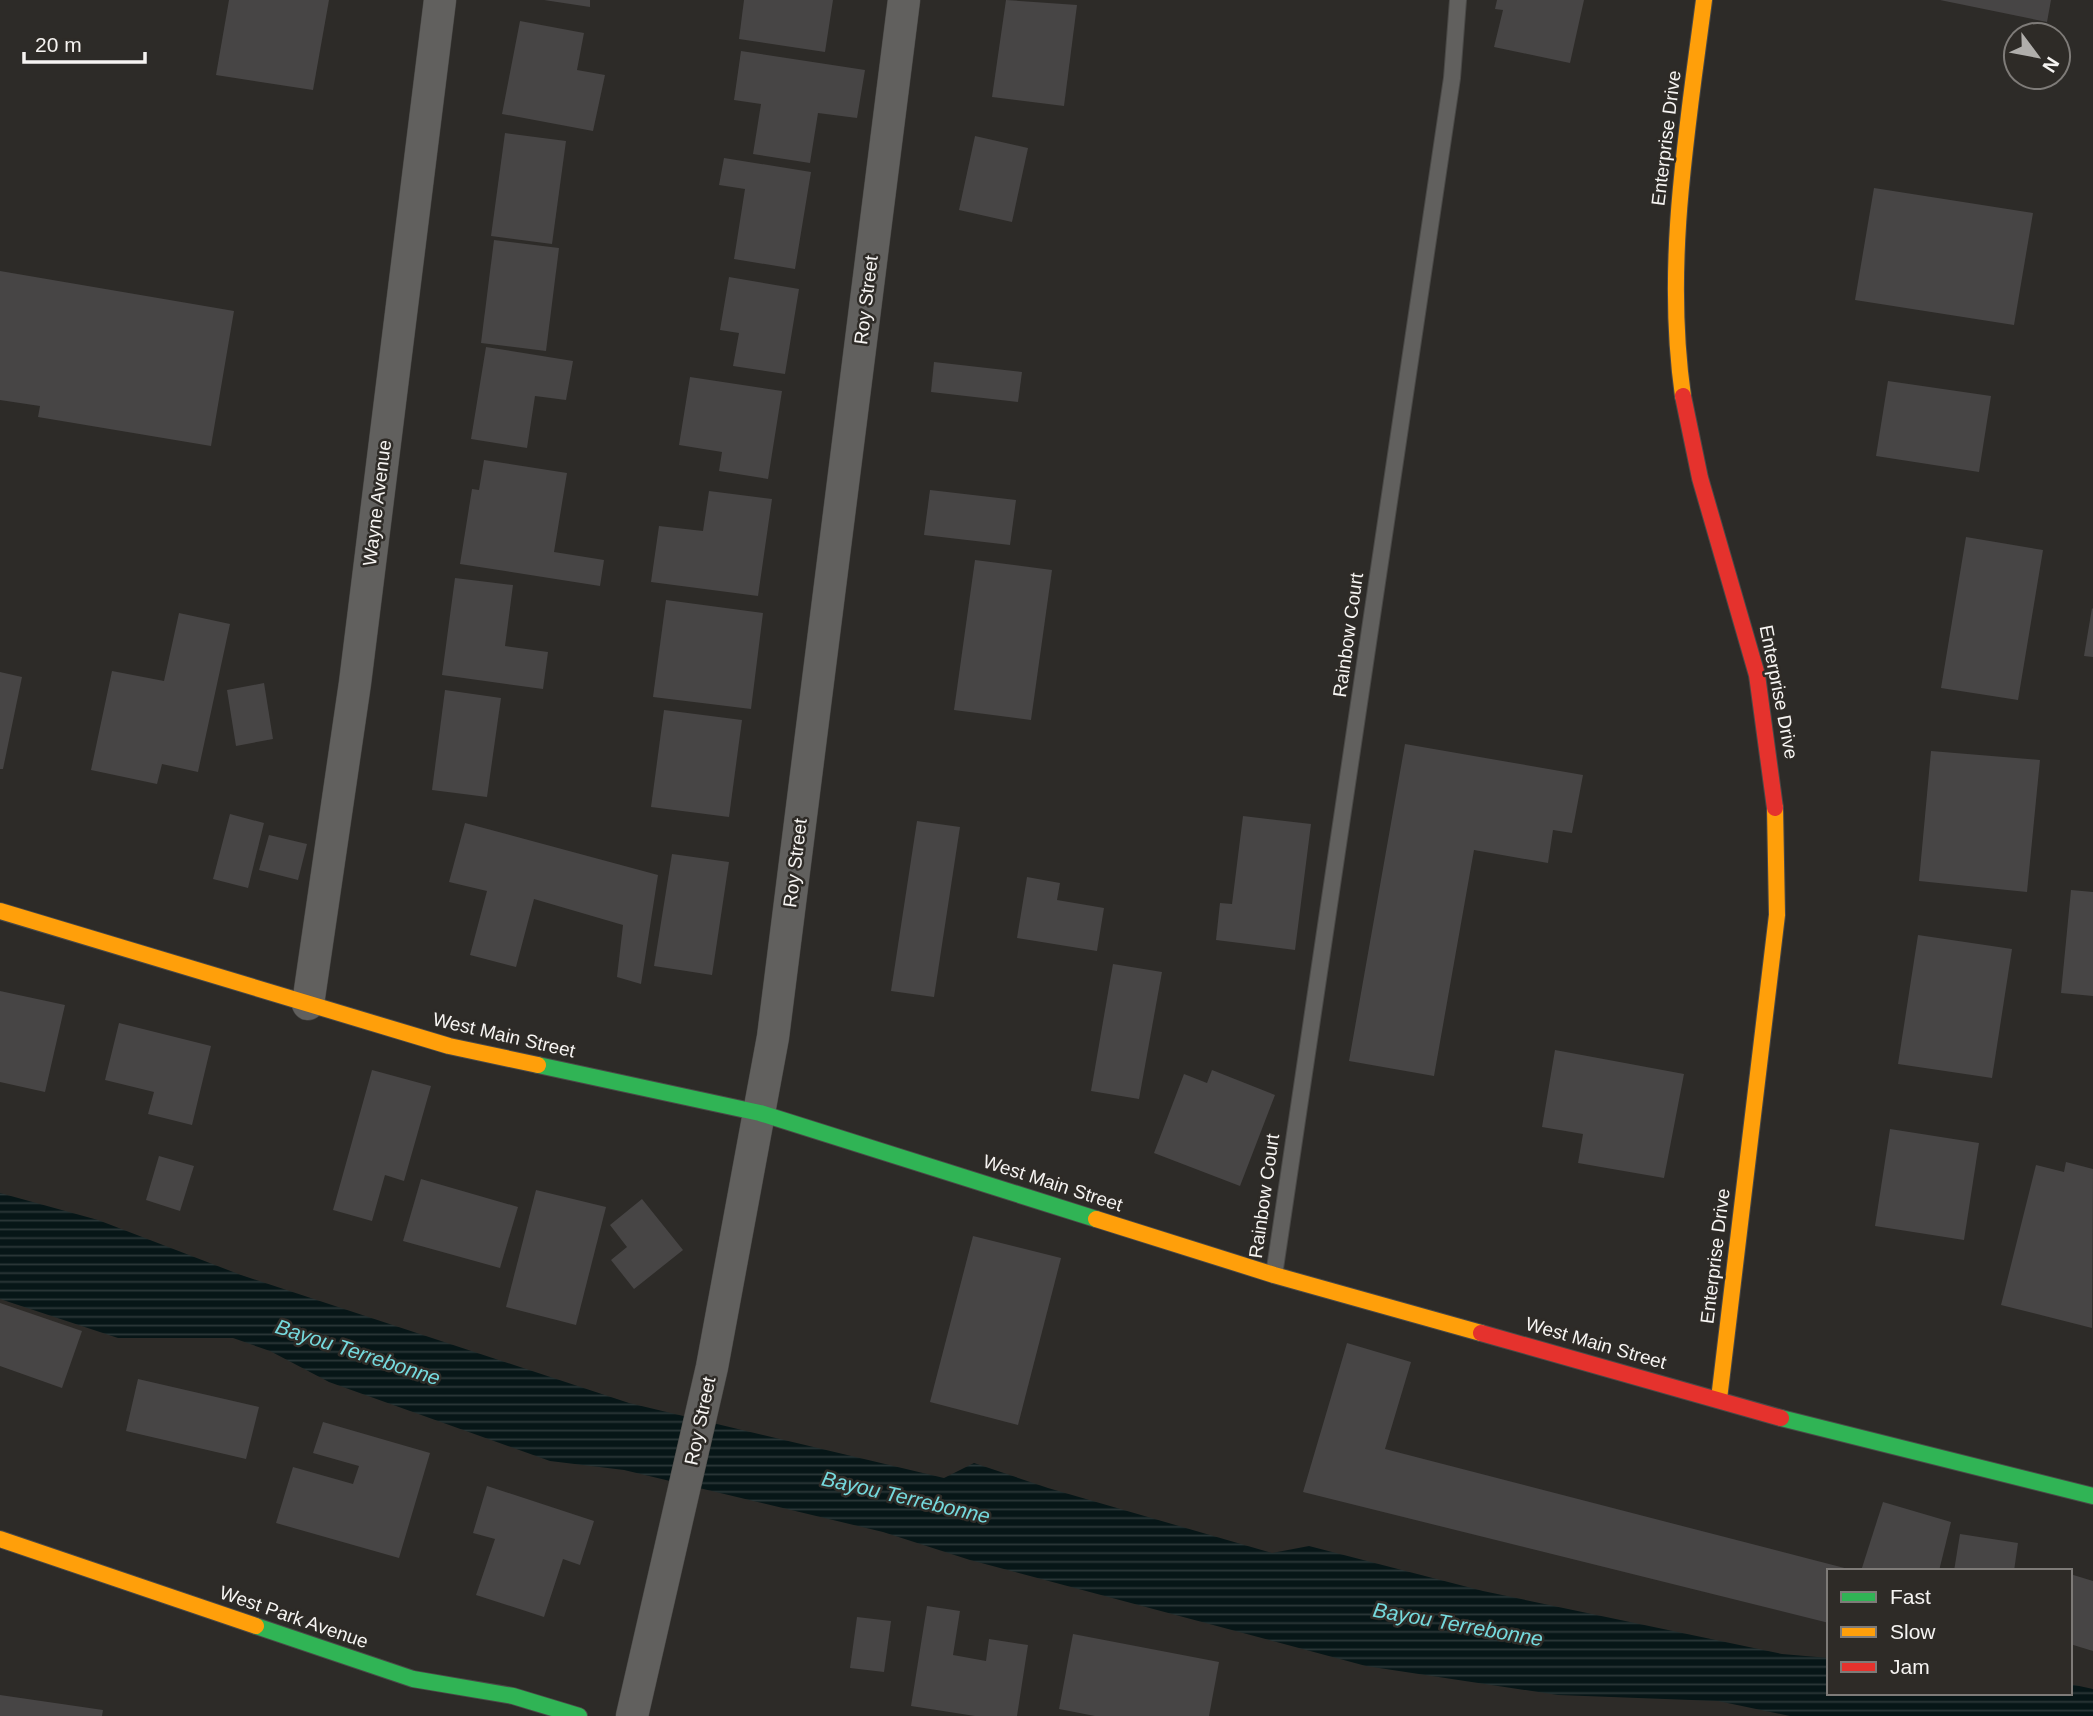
<svg xmlns="http://www.w3.org/2000/svg" width="2093" height="1716" viewBox="0 0 2093 1716" font-family="Helvetica,sans-serif">
<style>
.water{fill:url(#water-rules)}
.building{fill:#474545}
.lines{fill:none;stroke-linecap:round;stroke-linejoin:round}
.lane-casing{stroke:#4a4947;stroke-width:18}
.street-casing{stroke:#4a4947;stroke-width:33}
.fast-casing{stroke:#4a4947;stroke-width:18}
.slow-casing{stroke:#4a4947;stroke-width:18}
.jam-casing{stroke:#4a4947;stroke-width:18}
.lane{stroke:#61605e;stroke-width:16}
.street{stroke:#61605e;stroke-width:32}
.fast{stroke:#30b455;stroke-width:16}
.slow{stroke:#ff9f0a;stroke-width:16}
.jam{stroke:#e5322d;stroke-width:16}
.labels{text-anchor:middle;dominant-baseline:central;stroke-width:5;stroke-linejoin:round;paint-order:stroke}
.street-label{font-size:19px;fill:#f6f4f2;stroke:#2e2b27}
.water-label{font-size:21px;font-style:italic;fill:#75d9dd;stroke:#2e2b27}
</style>
<defs>
<pattern id="water-rules" width="6" height="5" patternUnits="userSpaceOnUse" patternTransform="scale(1.75)"><rect width="6" height="5" fill="#071617"/><path d="M0 2.5h6" fill="none" stroke="#2c3839"/></pattern>
</defs>
<rect width="100%" height="100%" fill="#2d2b28"/>
<path class="water" d="M0,1193l98,27 143,55 388,128 315,75 30,-15 74,25 224,65 37,-7 174,45 299,63 47,4v35h241v-9l23,5v27h-303l-72,-15 -160,-6 -192,-29 -396,-106 -87,-28 -259,-62 -74,-9 -221,-79 -59,-31 -37,-13h-115l-118,-39z"/>
<g class="building">
<path d="M229,0h100l-16,90 -97,-15z"/>
<path d="M544,0h46v7z"/>
<path d="M744,0h89l-8,52 -86,-13z"/>
<path d="M1006,0l71,5 -13,101 -72,-9z"/>
<path d="M1497,0h87l-14,63 -76,-16 9,-37 -8,-1z"/>
<path d="M1940,0h111l-4,22z"/>
<path d="M520,21l64,12 -7,37 28,5 -12,56 -91,-17z"/>
<path d="M741,51l124,19 -8,48 -39,-5 -8,50 -57,-9 8,-50 -27,-4z"/>
<path d="M505,133l61,8 -14,103 -61,-8z"/>
<path d="M975,136l53,12 -16,74 -53,-12z"/>
<path d="M724,158l87,14 -16,97 -61,-10 11,-70 -26,-4z"/>
<path d="M1874,188l159,25 -19,112 -159,-25z"/>
<path d="M494,240l65,8 -13,103 -65,-8z"/>
<path d="M0,271l234,40 -23,135 -173,-29 2,-11 -40,-6z"/>
<path d="M729,277l70,12 -14,85 -52,-8 6,-33 -19,-3z"/>
<path d="M486,347l87,14 -7,39 -31,-4 -8,52 -56,-9z"/>
<path d="M934,362l88,10 -4,30 -87,-10z"/>
<path d="M690,377l92,14 -14,88 -49,-8 3,-19 -43,-7z"/>
<path d="M1888,381l103,15 -12,76 -103,-16z"/>
<path d="M484,460l83,13 -13,79 50,8 -4,26 -140,-22 12,-75 7,1z"/>
<path d="M930,490l86,10 -6,45 -86,-10z"/>
<path d="M709,491l63,8 -14,97 -107,-14 8,-56 44,5z"/>
<path d="M1966,537l77,13 -25,150 -77,-12z"/>
<path d="M975,560l77,10 -21,150 -77,-10z"/>
<path d="M455,578l58,7 -8,61 43,6 -5,37 -101,-14z"/>
<path d="M666,600l97,13 -12,96 -98,-12z"/>
<path d="M2092,608l1,1v48l-9,-1z"/>
<path d="M179,613l51,11 -32,148 -36,-8 -5,20 -66,-14 21,-99 52,10z"/>
<path d="M0,672l22,5 -19,92h-3z"/>
<path d="M264,683l9,56 -37,7 -9,-56z"/>
<path d="M445,690l56,8 -14,99 -55,-7z"/>
<path d="M664,710l78,10 -13,97 -78,-10z"/>
<path d="M1405,744l178,31 -11,58 -19,-3 -5,33 -74,-13 -40,226 -85,-15z"/>
<path d="M1931,751l109,9 -13,132 -108,-11z"/>
<path d="M230,814l34,9 -16,65 -35,-9z"/>
<path d="M1243,816l68,8 -16,126 -79,-10 4,-37 12,1z"/>
<path d="M917,821l43,6 -26,170 -43,-6z"/>
<path d="M465,823l193,52 -17,109 -24,-7 6,-52 -89,-26 -18,68 -46,-12 17,-64 -38,-9z"/>
<path d="M269,835l38,9 -9,36 -39,-10z"/>
<path d="M672,854l57,8 -17,113 -58,-9z"/>
<path d="M1027,877l33,6 -3,17 47,8 -7,43 -80,-13z"/>
<path d="M2071,890l22,2v104l-32,-3z"/>
<path d="M1918,935l94,14 -20,129 -94,-14z"/>
<path d="M1113,964l49,8 -23,127 -48,-8z"/>
<path d="M0,991l65,14 -20,87 -45,-10z"/>
<path d="M119,1023l92,23 -19,79 -44,-11 6,-22 -49,-12z"/>
<path d="M1555,1050l129,24 -20,104 -86,-15 5,-29 -41,-7z"/>
<path d="M372,1070l59,16 -27,95 -19,-6 -13,46 -39,-11z"/>
<path d="M1212,1070l63,25 -35,91 -86,-33 30,-79 23,9z"/>
<path d="M1890,1129l89,14 -15,97 -89,-14z"/>
<path d="M159,1156l35,10 -14,45 -34,-11z"/>
<path d="M2066,1162l27,7 -1,159 -91,-23 35,-140 28,7z"/>
<path d="M421,1179l97,28 -18,61 -97,-27z"/>
<path d="M536,1190l70,17 -30,118 -70,-18z"/>
<path d="M642,1199l41,51 -49,39 -23,-29 16,-13 -17,-22z"/>
<path d="M973,1236l88,22 -43,167 -88,-23z"/>
<path d="M0,1303l82,28 -20,57 -62,-22z"/>
<path d="M1347,1343l64,19 -26,87 471,122h-27v52l-526,-131z"/>
<path d="M138,1379l121,28 -13,52 -120,-28z"/>
<path d="M323,1422l107,31 -31,105 -123,-35 17,-56 60,17 6,-18 -46,-13z"/>
<path d="M487,1486l107,35 -14,44 -17,-6 -19,58 -68,-22 19,-56 -22,-6z"/>
<path d="M1883,1502l68,20 -12,49h-78z"/>
<path d="M1960,1534l58,9 -4,28h-60z"/>
<path d="M2070,1574l23,7v70l-23,-7z"/>
<path d="M927,1606l33,5 -7,44 33,6 3,-22 39,6 -11,71h-42l-64,-10z"/>
<path d="M857,1617l34,4 -7,51 -34,-4z"/>
<path d="M1073,1634l146,28 -10,54h-114l-36,-7z"/>
<path d="M0,1695l103,15 -1,6h-102z"/>
</g>
<g class="lines">
<defs>
<path id="lane" d="M1274,1275l178,-1197 6,-78"/>
<g id="street">
<path d="M308,1004l47,-321 85,-683"/>
<path d="M632,1716l80,-349 61,-330 131,-1037"/>
</g>
<g id="fast">
<path d="M538,1065l222,48 336,106"/>
<path d="M1781,1418l312,78"/>
<path d="M256,1626l157,53 100,17 66,20"/>
</g>
<g id="slow">
<path d="M1683,396c-19,-132 4,-265 21,-396"/>
<path d="M0,911l449,135 89,19"/>
<path d="M1096,1219l178,56 207,58"/>
<path d="M1719,1399l58,-484 -2,-107"/>
<path d="M0,1539l256,87"/>
</g>
<g id="jam">
<path d="M1683,396l17,82 57,197 18,133"/>
<path d="M1481,1333l300,85"/>
</g>
</defs>
<use href="#lane" class="lane-casing"/>
<use href="#street" class="street-casing"/>
<use href="#fast" class="fast-casing"/>
<use href="#slow" class="slow-casing"/>
<use href="#jam" class="jam-casing"/>
<use href="#lane" class="lane"/>
<use href="#street" class="street"/>
<use href="#fast" class="fast"/>
<use href="#slow" class="slow"/>
<use href="#jam" class="jam"/>
</g>
<g class="labels">
<g class="street-label">
<text transform="translate(1666 138) rotate(-83)">Enterprise Drive</text>
<text transform="translate(866 300) rotate(-83)">Roy Street</text>
<text transform="translate(377 503) rotate(-83)">Wayne Avenue</text>
<text transform="translate(1348 635) rotate(-82)">Rainbow Court</text>
<text transform="translate(1779 692) rotate(79)">Enterprise Drive</text>
<text transform="translate(795 863) rotate(-83)">Roy Street</text>
<text transform="translate(504 1035) rotate(13)">West Main Street</text>
<text transform="translate(1053 1183) rotate(18)">West Main Street</text>
<text transform="translate(1264 1196) rotate(-82)">Rainbow Court</text>
<text transform="translate(1715 1256) rotate(-83)">Enterprise Drive</text>
<text transform="translate(1596 1343) rotate(16)">West Main Street</text>
<text transform="translate(700 1421) rotate(-78)">Roy Street</text>
<text transform="translate(294 1617) rotate(19)">West Park Avenue</text>
</g>
<g class="water-label">
<text transform="translate(358 1352) rotate(18)">Bayou Terrebonne</text>
<text transform="translate(906 1497) rotate(13)">Bayou Terrebonne</text>
<text transform="translate(1458 1624) rotate(10)">Bayou Terrebonne</text>
</g>
</g>
<rect x="1827" y="1569" width="245" height="126" fill="#2e2b27" stroke="#7e7b78" stroke-width="2"/>
<rect x="1841" y="1592" width="35" height="10" fill="#30b455" stroke="#7e7b78" stroke-width="2"/>
<text x="1890" y="1604" font-size="21" fill="#f6f4f2">Fast</text>
<rect x="1841" y="1627" width="35" height="10" fill="#ff9f0a" stroke="#7e7b78" stroke-width="2"/>
<text x="1890" y="1639" font-size="21" fill="#f6f4f2">Slow</text>
<rect x="1841" y="1662" width="35" height="10" fill="#e5322d" stroke="#7e7b78" stroke-width="2"/>
<text x="1890" y="1674" font-size="21" fill="#f6f4f2">Jam</text>
<g transform="translate(2037 56) rotate(122)"><circle r="33" fill="#2e2b27" stroke="#7e7b78" stroke-width="2"/>
<path d="M0-5L12 26L0 18L-12 26Z" fill="#b0aeab"/>
<text y="-10" font-size="19" font-weight="bold" text-anchor="middle" fill="#f6f4f2">N</text>
</g>
<path d="M24 52v10h121v-10" fill="none" stroke="#f6f4f2" stroke-width="3.5"/>
<text x="35" y="52" font-size="21" fill="#f6f4f2" stroke="#2e2b27" stroke-width="5" paint-order="stroke">20 m</text>
</svg>
